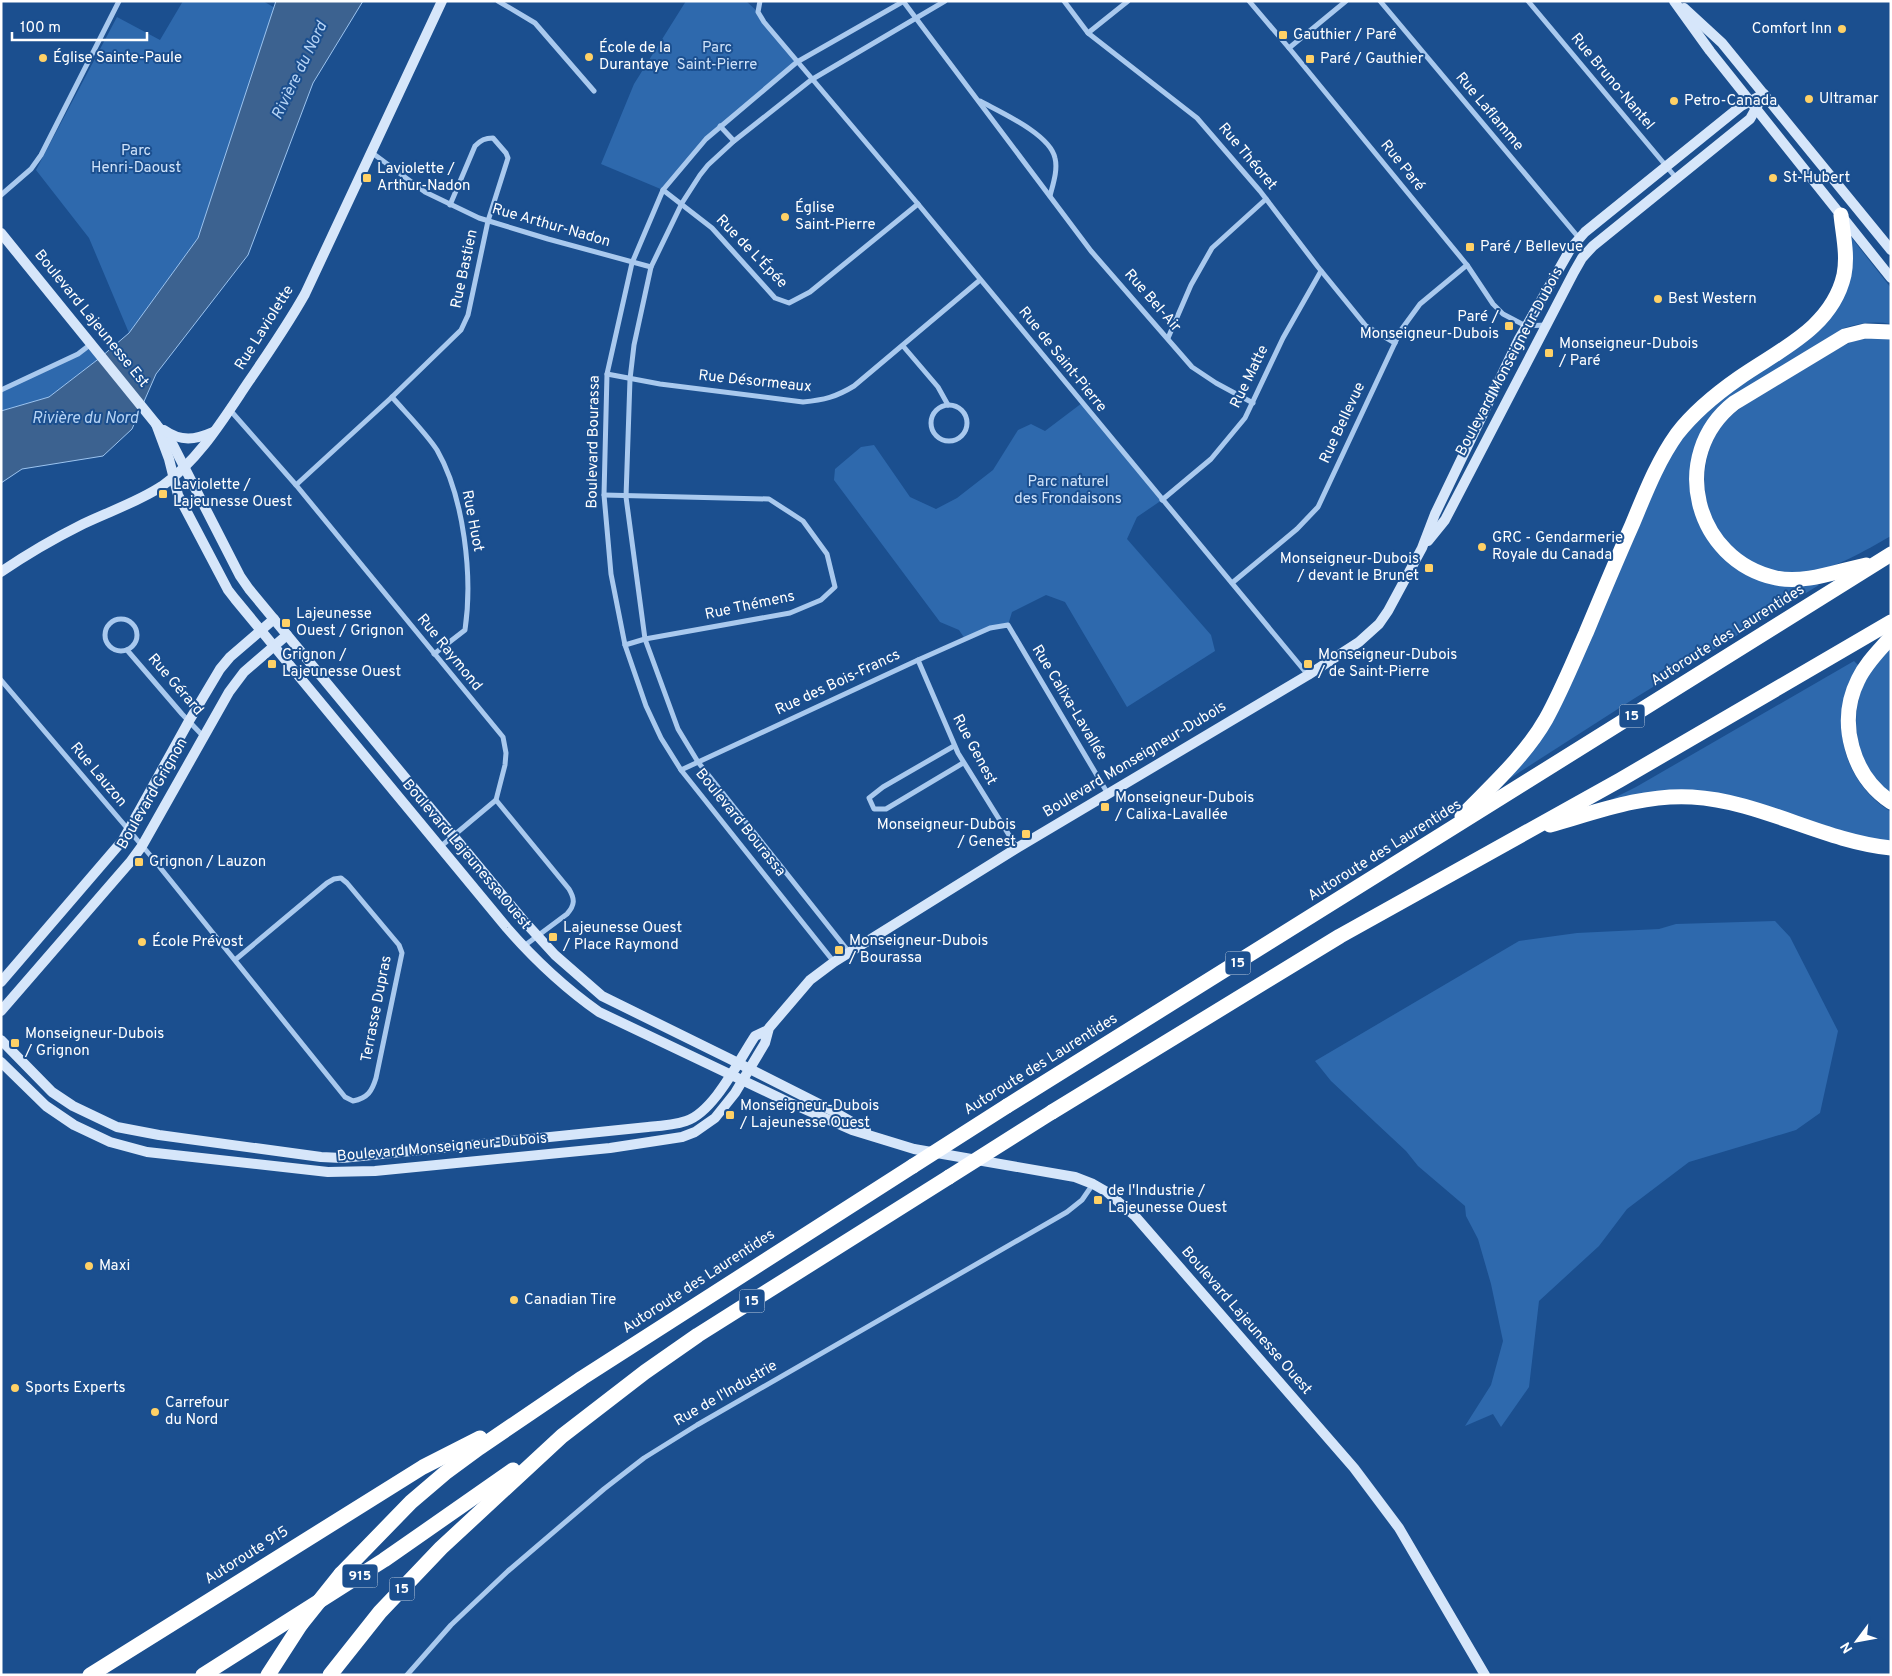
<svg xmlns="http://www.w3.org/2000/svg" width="1892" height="1676" viewBox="0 0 1892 1676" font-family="Overpass,sans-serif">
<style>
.green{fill:#2e69ad}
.water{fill:#3c6290;stroke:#9cc4f0}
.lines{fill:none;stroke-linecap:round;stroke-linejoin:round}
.street{stroke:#a9c9ee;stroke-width:5}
.secondary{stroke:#d6e6fa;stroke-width:10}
.highway{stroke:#fff;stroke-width:15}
.highway-bridge{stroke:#fff;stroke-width:15}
.poi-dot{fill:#ffd166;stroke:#1b4f8f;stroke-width:2}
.labels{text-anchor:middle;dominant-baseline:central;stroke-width:4;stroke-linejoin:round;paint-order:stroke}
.shield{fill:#1b4f8f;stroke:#bbcadd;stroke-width:1}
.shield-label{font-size:14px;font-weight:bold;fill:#fff}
.poi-label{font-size:15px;fill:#fff;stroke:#1b4f8f;text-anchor:start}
.park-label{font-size:15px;fill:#cfe3fa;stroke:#1b4f8f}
.street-label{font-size:15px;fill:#fff;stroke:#1b4f8f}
.water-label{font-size:16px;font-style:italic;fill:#b5d3f5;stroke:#1b4f8f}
</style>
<rect width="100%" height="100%" fill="#1b4f8f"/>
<g class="green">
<path d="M183,1h80l12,7 -77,230 -69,95 -40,-95 -53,-68 81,-153 43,23z"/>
<path d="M686,1h60l12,11 39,50 -77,64 -57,64 -62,-26 33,-80z"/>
<path d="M1851,237l40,51v36c-16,-3 -32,-1 -47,4l-91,56 -37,28 -24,90 8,23 22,30 12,11 11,7 74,12 -184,113 -131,84 6,-8 165,-327 34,-39 113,-81z"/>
<path d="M1872,338l19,1v197c-27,15 -57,34 -88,37 -31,3 -69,-13 -85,-41 -18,-32 -19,-76 3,-105 7,-10 18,-18 28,-25l90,-54 14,-7z"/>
<path d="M91,344l10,13 -52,40 -48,14v-21l77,-36z"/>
<path d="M1082,403l80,97 -25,17 -10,22 84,96 4,16 -88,56 -62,-105 -19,-7 -34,17 -4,13 -43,14 -6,-9 -19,-8 -106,-142 1,-11 26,-22 13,-2 36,52 26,12 21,-11 36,-28 25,-40 13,-6 14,7z"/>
<path d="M1891,647v147c-47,-38 -46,-108 0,-147z"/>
<path d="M1854,661l5,5c-32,50 -19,114 32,146v29l-30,-4 -122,-39 -129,2 26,-13z"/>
<path d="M1775,921l15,16 48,94 -18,82 -24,17 -107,32 -62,47 -28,37 -60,55 -10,86 -28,40 -8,-13 -28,12 26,-41 12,-44 -12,-57 -13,-45 -12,-23 -1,-10 -47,-40 -12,-15 -75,-70 -16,-20 204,-120 58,-8 82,-4 17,-5z"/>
</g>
<path class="water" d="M276,1h87l-50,82 -65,172 -92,119 -24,55 -29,27 -81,13 -21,14v-72l48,-14 52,-40 28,-24 69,-95z"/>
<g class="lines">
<g class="street">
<path d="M498,1l37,22 59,68"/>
<path d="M760,1l-2,11 6,10 154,182 390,471"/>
<path d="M903,1l188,250 101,116 24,16 37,20"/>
<path d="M1064,1l24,32 109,85 63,73 58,76 48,59 29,17"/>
<path d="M1249,1l40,47 178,217 26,39 10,10 23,12 19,-1"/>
<path d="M1380,1l199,237"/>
<path d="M1528,1l149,178"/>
<path d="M1088,33l40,-32"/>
<path d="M1289,48l57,-47"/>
<path d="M980,101c20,11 70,33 75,57 3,12 -2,26 -5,38"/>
<path d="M720,126l14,15"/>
<path d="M371,152l54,40 54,26 69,21 103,28"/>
<path d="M663,190l49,38 63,70 14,5 21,-11 108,-88"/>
<path d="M1,195l30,-26 10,-14 78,-154"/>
<path d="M1168,338l23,-53 21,-37 54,-49"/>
<path d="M903,346l35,41 10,18"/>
<path d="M607,374l53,10 143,18c21,-2 33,-5 51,-16l126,-106"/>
<path d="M1,390l77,-36 13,-10"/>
<path d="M392,397c14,16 34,36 45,53 27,47 36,126 28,180l-31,24"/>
<circle cx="949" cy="423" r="18"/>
<path d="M230,410l66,75 207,252 3,16 -1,12 -9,35 -56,47"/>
<path d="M296,485l96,-88 69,-67 7,-15 20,-94 20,-63 -2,-5 -13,-15c-8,0 -12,2 -18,8l-25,59"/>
<path d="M604,495l165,4 34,22 24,33 8,33 -14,13 -31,13 -145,26 -20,6"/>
<path d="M1162,500l49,-41 34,-41 38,-80 38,-67"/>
<path d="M1232,583l65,-54 21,-22 83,-177 19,-26 47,-39"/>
<circle cx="121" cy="635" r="16"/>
<path d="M127,650l55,64 21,22"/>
<path d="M918,660l40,93 59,95"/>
<path d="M1,680l149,175 195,242 8,4c15,-3 19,-10 23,-23l26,-125 -3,-8 -52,-62 -6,-5 -7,1 -7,4 -92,77"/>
<path d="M954,746l-71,41 -14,11 5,11h12l77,-46"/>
<path d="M681,770l237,-110 72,-32 18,-3 100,169"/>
<path d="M496,800l73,89c6,10 6,16 -2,25l-43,32"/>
<path d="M849,952l-151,-190 -20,-33 -33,-90 -19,-142 4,-118 4,-34 17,-78 31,-64 18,-28 8,-10 26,-24 77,-61 134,-79"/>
<path d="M834,962l-153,-192 -20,-32 -15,-32 -21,-61 -14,-71 -7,-79 3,-121 25,-111 31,-73 43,-51 91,-77 107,-61"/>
<path d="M407,1675l44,-50 57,-54 96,-82 40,-31 53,-33 370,-213 15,-12 11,-16"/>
</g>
<g class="secondary">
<path d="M1674,1l36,50 181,227"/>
<path d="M1684,8l38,35 169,207"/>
<path d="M1,233l172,212 67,131 9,13 274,331 32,35 47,41 128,63 101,51 35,20"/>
<path d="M156,424l13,35 9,36 50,95 7,9 272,329c27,31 58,60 92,84l187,89 66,29 62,19 161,28 18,7 14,8 28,24 219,252 45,60 86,147"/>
<path d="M164,430c17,12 31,10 49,2"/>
<path d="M1428,541l17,-21 129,-248 8,-14 11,-12 157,-127 14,-25"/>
<path d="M1,572c26,-18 54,-34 82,-48 27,-13 55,-22 79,-38 37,-26 62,-68 87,-105 20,-29 39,-57 56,-87l137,-293"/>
<path d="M1,982l122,-142 66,-119 31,-52 10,-12 44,-38"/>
<path d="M1,1011l130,-150 11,-15 87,-154 15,-20 43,-37"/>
<path d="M1,1040l51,52 21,14 44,21 42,8 162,22 21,1 306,-31c12,-1 26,-2 38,-6 28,-9 53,-61 69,-85l13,-6"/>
<path d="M1,1062l45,44 28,19 36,17 37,10 181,20 47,-1 235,-23 72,-11 13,-5 20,-14 20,-25 30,-50 4,-15 41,-48 24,-18 183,-114 291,-173 51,-33 20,-18 9,-13 34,-63 13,-34 84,-175 52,-91 14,-16 156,-126 23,-12"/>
</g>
<g class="highway">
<path d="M1866,565c-29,6 -61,19 -90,13 -82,-18 -108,-123 -42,-175l111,-67 20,-5 26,1"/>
<path d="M1891,637c-12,14 -25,26 -33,43 -21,42 -6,96 33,122"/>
<path d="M1462,816c29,-30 63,-60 84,-97 15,-27 27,-57 40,-86 15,-36 30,-72 46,-108 13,-31 25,-63 45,-91 17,-22 39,-40 62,-56 40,-28 93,-50 105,-103 4,-20 -1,-40 -3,-60"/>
<path d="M1550,825c46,-13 93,-31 142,-28 69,4 130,44 199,51"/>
<path d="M1007,1106l884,-552"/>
<path d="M1052,1112l288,-176 280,-156 271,-158"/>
<path d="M341,1574l70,-72 34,-29 34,-25 103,-70 331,-212"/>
<path d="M90,1675l333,-208 57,-29"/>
<path d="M203,1675l181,-115 129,-90"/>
<path d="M268,1675l33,-51"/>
<path d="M330,1675l50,-63 61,-64 121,-112 83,-64 53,-37 251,-158"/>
</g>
<g class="highway-bridge">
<path d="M913,1166l94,-60"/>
<path d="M949,1177l103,-65"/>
<path d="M301,1624l40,-50"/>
</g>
</g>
<g class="poi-dot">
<circle cx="1842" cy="29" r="5"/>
<rect x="1278" y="30" width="10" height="10" rx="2.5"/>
<circle cx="589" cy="57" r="5"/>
<circle cx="43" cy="58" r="5"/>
<rect x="1305" y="54" width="10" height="10" rx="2.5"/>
<circle cx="1809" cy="99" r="5"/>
<circle cx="1674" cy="101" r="5"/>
<rect x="362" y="173" width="10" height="10" rx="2.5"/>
<circle cx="1773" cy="178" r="5"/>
<circle cx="785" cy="217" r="5"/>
<rect x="1465" y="242" width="10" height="10" rx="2.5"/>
<circle cx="1658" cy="299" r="5"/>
<rect x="1504" y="321" width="10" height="10" rx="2.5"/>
<rect x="1544" y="348" width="10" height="10" rx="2.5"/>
<rect x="158" y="489" width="10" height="10" rx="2.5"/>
<circle cx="1482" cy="547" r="5"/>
<rect x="1424" y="563" width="10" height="10" rx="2.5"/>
<rect x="281" y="618" width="10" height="10" rx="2.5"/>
<rect x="267" y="659" width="10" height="10" rx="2.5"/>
<rect x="1303" y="659" width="10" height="10" rx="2.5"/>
<rect x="1100" y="802" width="10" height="10" rx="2.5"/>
<rect x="1021" y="829" width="10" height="10" rx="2.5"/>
<rect x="134" y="857" width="10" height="10" rx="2.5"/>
<rect x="548" y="932" width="10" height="10" rx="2.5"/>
<circle cx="142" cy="942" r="5"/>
<rect x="834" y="945" width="10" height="10" rx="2.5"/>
<rect x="10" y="1038" width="10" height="10" rx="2.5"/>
<rect x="725" y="1110" width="10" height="10" rx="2.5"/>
<rect x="1093" y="1195" width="10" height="10" rx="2.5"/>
<circle cx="89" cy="1266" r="5"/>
<circle cx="514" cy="1300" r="5"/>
<circle cx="15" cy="1388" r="5"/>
<circle cx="155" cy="1412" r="5"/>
</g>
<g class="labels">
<g class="shield">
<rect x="1619.5" y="704.5" width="25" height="23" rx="4"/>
<rect x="1225.5" y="951.5" width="25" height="23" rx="4"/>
<rect x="739.5" y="1289.5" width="25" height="23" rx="4"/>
<rect x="342.5" y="1564.5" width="35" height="23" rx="4"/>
<rect x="389.5" y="1577.5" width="25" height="23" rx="4"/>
</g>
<g class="shield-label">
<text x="1632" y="716">15</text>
<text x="1238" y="963">15</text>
<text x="752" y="1301">15</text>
<text x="360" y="1576">915</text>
<text x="402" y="1589">15</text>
</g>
<g class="poi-label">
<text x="1832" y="29" text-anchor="end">Comfort Inn</text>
<text x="1293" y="35">Gauthier / Paré</text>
<text x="599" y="48">École de la<tspan x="599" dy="17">Durantaye</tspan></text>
<text x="53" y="58">Église Sainte-Paule</text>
<text x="1320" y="59">Paré / Gauthier</text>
<text x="1819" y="99">Ultramar</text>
<text x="1684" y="101">Petro-Canada</text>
<text x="377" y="169">Laviolette /<tspan x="377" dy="17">Arthur-Nadon</tspan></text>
<text x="1783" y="178">St-Hubert</text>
<text x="795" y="208">Église<tspan x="795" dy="17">Saint-Pierre</tspan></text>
<text x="1480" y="247">Paré / Bellevue</text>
<text x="1668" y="299">Best Western</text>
<text x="1499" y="317" text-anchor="end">Paré /<tspan x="1499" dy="17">Monseigneur-Dubois</tspan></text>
<text x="1559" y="344">Monseigneur-Dubois<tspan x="1559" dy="17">/ Paré</tspan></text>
<text x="173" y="485">Laviolette /<tspan x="173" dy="17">Lajeunesse Ouest</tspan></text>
<text x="1492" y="538">GRC - Gendarmerie<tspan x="1492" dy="17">Royale du Canada</tspan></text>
<text x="1419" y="559" text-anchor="end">Monseigneur-Dubois<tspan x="1419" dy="17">/ devant le Brunet</tspan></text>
<text x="296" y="614">Lajeunesse<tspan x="296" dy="17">Ouest / Grignon</tspan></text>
<text x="282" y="655">Grignon /<tspan x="282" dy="17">Lajeunesse Ouest</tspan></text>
<text x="1318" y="655">Monseigneur-Dubois<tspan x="1318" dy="17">/ de Saint-Pierre</tspan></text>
<text x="1115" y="798">Monseigneur-Dubois<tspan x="1115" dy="17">/ Calixa-Lavallée</tspan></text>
<text x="1016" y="825" text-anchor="end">Monseigneur-Dubois<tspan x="1016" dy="17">/ Genest</tspan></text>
<text x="149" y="862">Grignon / Lauzon</text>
<text x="563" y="928">Lajeunesse Ouest<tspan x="563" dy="17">/ Place Raymond</tspan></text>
<text x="849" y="941">Monseigneur-Dubois<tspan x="849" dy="17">/ Bourassa</tspan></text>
<text x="152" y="942">École Prévost</text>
<text x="25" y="1034">Monseigneur-Dubois<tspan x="25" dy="17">/ Grignon</tspan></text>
<text x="740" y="1106">Monseigneur-Dubois<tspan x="740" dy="17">/ Lajeunesse Ouest</tspan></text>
<text x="1108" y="1191">de l'Industrie /<tspan x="1108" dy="17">Lajeunesse Ouest</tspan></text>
<text x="99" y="1266">Maxi</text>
<text x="524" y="1300">Canadian Tire</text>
<text x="25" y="1388">Sports Experts</text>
<text x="165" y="1403">Carrefour<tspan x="165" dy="17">du Nord</tspan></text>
</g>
<g class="park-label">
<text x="717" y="48">Parc<tspan x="717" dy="17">Saint-Pierre</tspan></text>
<text x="136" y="151">Parc<tspan x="136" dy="17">Henri-Daoust</tspan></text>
<text x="1068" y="482">Parc naturel<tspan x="1068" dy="17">des Frondaisons</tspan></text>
</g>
<g class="street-label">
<text transform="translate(1612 82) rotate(50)">Rue Bruno-Nantel</text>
<text transform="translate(1489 112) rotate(50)">Rue Laflamme</text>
<text transform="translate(1247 157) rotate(50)">Rue Théoret</text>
<text transform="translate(1402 166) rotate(51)">Rue Paré</text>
<text transform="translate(551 226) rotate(16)">Rue Arthur-Nadon</text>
<text transform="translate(751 252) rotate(46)">Rue de L'Épée</text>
<text transform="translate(465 269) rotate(-78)">Rue Bastien</text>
<text transform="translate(1152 301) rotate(49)">Rue Bel-Air</text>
<text transform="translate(91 319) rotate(51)">Boulevard Lajeunesse Est</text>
<text transform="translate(265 328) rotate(-58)">Rue Laviolette</text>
<text transform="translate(1062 360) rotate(51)">Rue de Saint-Pierre</text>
<text transform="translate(1510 362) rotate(-62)">Boulevard Monseigneur-Dubois</text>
<text transform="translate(1250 377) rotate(-64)">Rue Matte</text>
<text transform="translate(755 382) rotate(6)">Rue Désormeaux</text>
<text transform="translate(1343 423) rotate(-65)">Rue Bellevue</text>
<text transform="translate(594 442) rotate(-89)">Boulevard Bourassa</text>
<text transform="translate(472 521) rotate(79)">Rue Huot</text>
<text transform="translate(750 606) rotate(-12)">Rue Thémens</text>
<text transform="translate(1728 636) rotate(-32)">Autoroute des Laurentides</text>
<text transform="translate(449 653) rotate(51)">Rue Raymond</text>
<text transform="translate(838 683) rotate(-25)">Rue des Bois-Francs</text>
<text transform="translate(175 685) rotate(49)">Rue Gérard</text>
<text transform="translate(1069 703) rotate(59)">Rue Calixa-Lavallée</text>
<text transform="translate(974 750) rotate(62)">Rue Genest</text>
<text transform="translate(1135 760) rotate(-31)">Boulevard Monseigneur-Dubois</text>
<text transform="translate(98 775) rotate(50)">Rue Lauzon</text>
<text transform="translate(153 794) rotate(-60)">Boulevard Grignon</text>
<text transform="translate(740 823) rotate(51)">Boulevard Bourassa</text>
<text transform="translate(1385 851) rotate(-32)">Autoroute des Laurentides</text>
<text transform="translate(466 855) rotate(50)">Boulevard Lajeunesse Ouest</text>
<text transform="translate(377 1009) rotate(-79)">Terrasse Dupras</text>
<text transform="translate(1041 1065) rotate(-32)">Autoroute des Laurentides</text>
<text transform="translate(442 1148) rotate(-5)">Boulevard Monseigneur-Dubois</text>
<text transform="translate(699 1282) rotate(-33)">Autoroute des Laurentides</text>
<text transform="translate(1246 1321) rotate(49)">Boulevard Lajeunesse Ouest</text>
<text transform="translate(726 1394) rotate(-30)">Rue de l'Industrie</text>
<text transform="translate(247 1556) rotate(-32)">Autoroute 915</text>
</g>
<g class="water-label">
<text transform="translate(300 71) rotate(-64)">Rivière du Nord</text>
<text x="85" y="419">Rivière du Nord</text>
</g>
</g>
<rect width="1892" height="1676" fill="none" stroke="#ffffff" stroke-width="5"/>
<g transform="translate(1857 1641) rotate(238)" stroke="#1b4f8f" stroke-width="4" paint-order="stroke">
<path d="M0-4L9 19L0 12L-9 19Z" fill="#ffffff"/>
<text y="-8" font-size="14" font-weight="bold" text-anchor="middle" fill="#ffffff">N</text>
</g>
<path d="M12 32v8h135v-8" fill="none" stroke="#ffffff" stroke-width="2.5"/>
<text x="20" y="32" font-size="15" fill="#ffffff" stroke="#1b4f8f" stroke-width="4" paint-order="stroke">100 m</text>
</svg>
